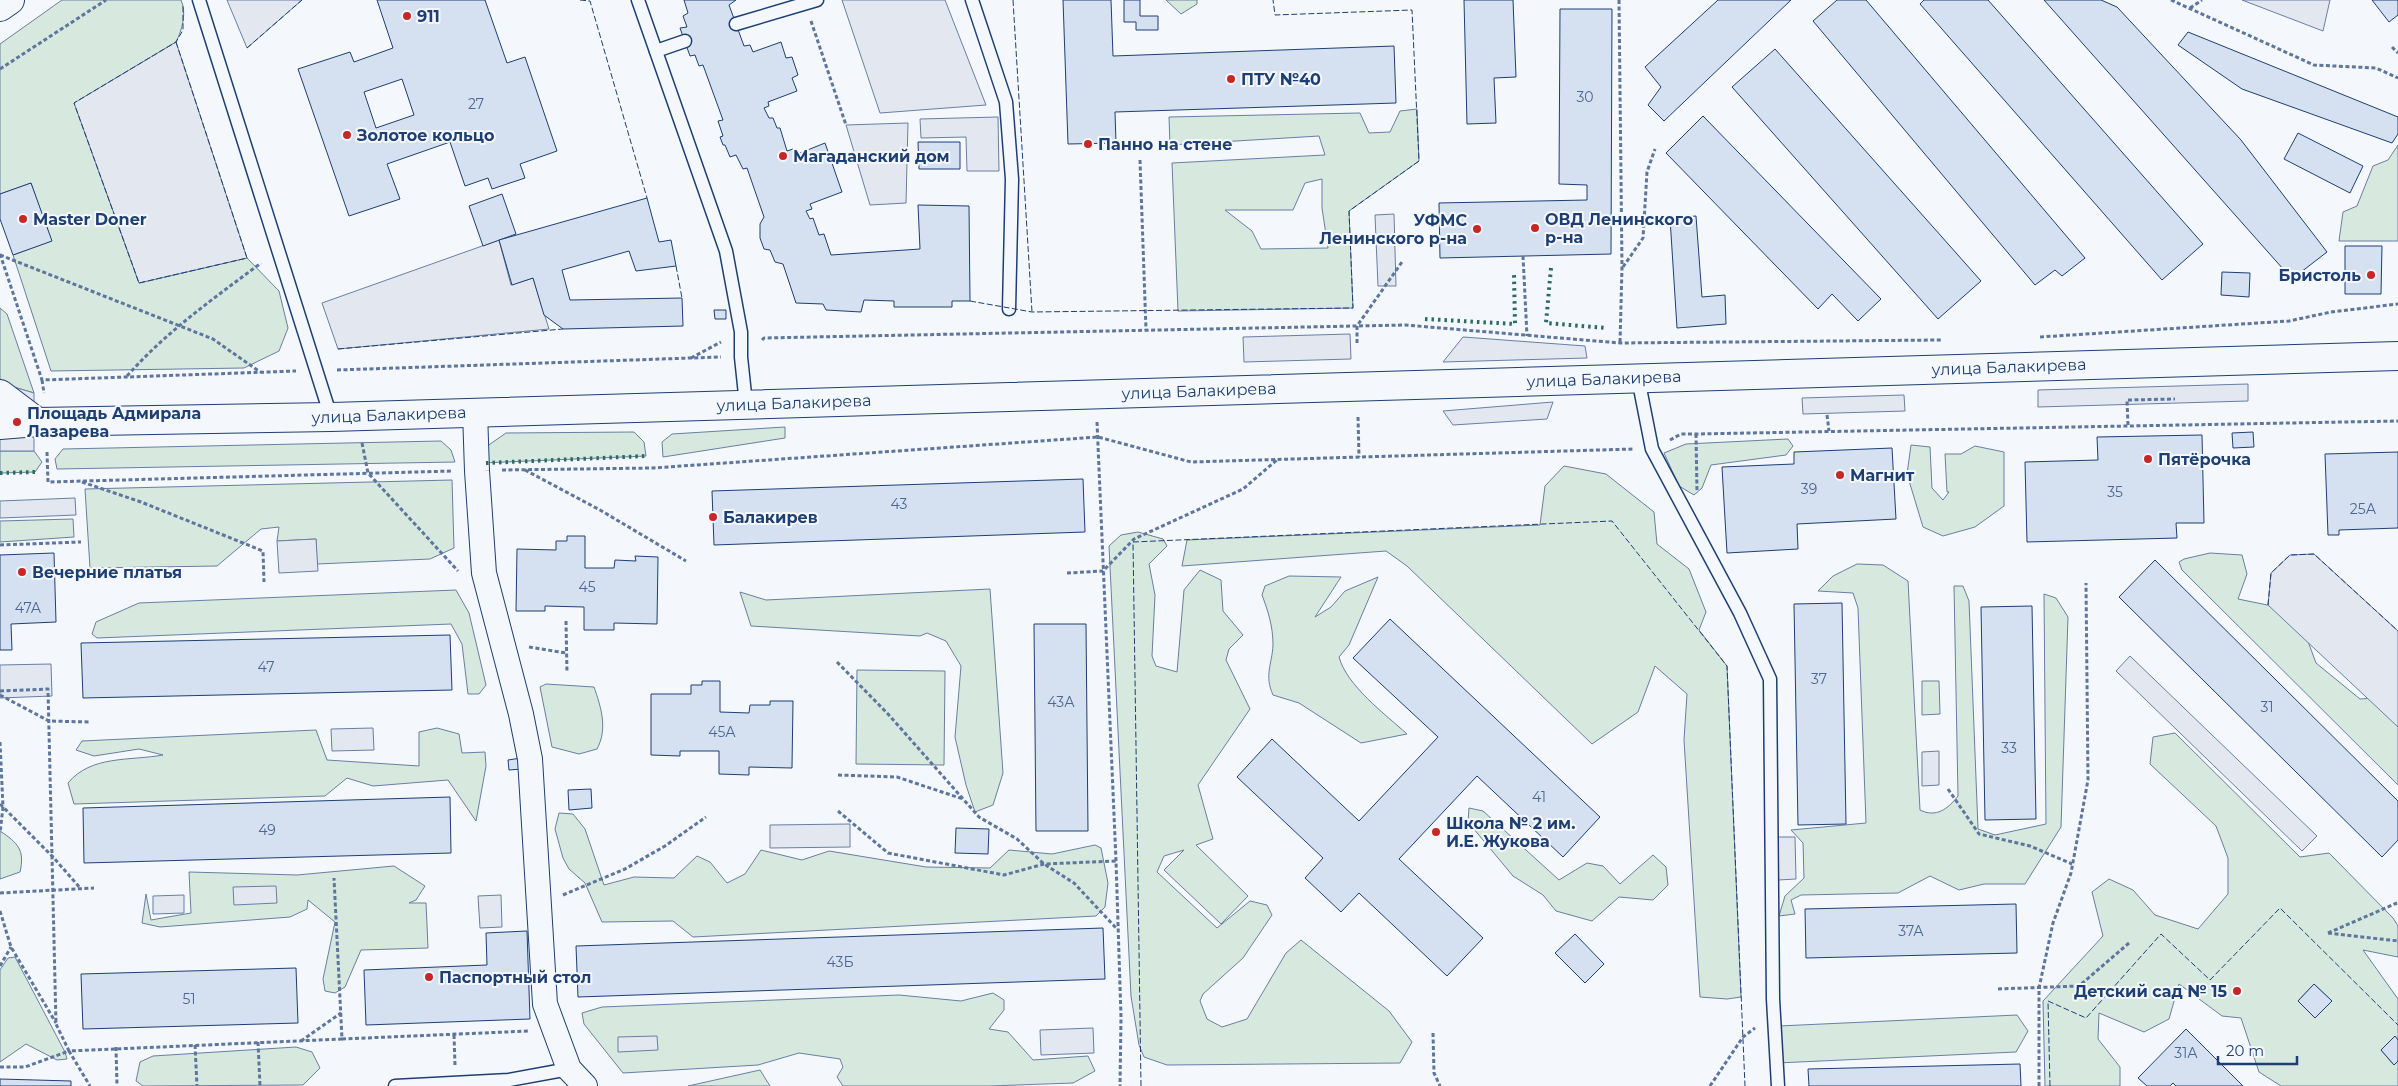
<svg xmlns="http://www.w3.org/2000/svg" width="2398" height="1086" viewBox="0 0 2398 1086" font-family="Montserrat,sans-serif">
<style>
.green{fill:#d7e8df;stroke:#687fa3;fill-rule:evenodd}
.parking{fill:#e3e8f0;stroke:#687fa3}
.building{fill:#d5e0f0;stroke:#1d3f73;fill-rule:evenodd}
.lines{fill:none;stroke-linecap:round;stroke-linejoin:round}
.lane-casing{stroke:#1d3f73;stroke-width:15}
.street-casing{stroke:#1d3f73;stroke-width:26}
.secondary-casing{stroke:#1d3f73;stroke-width:30}
.path{stroke:#5e769c;stroke-width:3;stroke-dasharray:4 2.5;stroke-linecap:butt}
.lane{stroke:#f4f7fb;stroke-width:12}
.street{stroke:#f4f7fb;stroke-width:24}
.secondary{stroke:#f4f7fb;stroke-width:28}
.hedge{stroke:#2c6c60;stroke-width:4;stroke-dasharray:2.5 4;stroke-linecap:butt}
.fence{stroke:#1d3f73;stroke-width:1;stroke-dasharray:6 2.5;stroke-linecap:butt}
.poi-dot{fill:#c62828;stroke:#f4f7fb;stroke-width:2}
.labels{text-anchor:middle;dominant-baseline:central;stroke-width:4;stroke-linejoin:round;paint-order:stroke}
.number-label{font-size:14px;fill:#4b6792}
.poi-label{font-size:16px;font-weight:bold;fill:#1d3f73;stroke:#f4f7fb;text-anchor:start}
.street-label{font-size:16px;fill:#1d3f73;stroke:#f4f7fb}
</style>
<rect width="100%" height="100%" fill="#f4f7fb"/>
<g class="green">
<path d="M62,0h119c6,13 1,30 -5,42l-101,61 64,180 108,-25 32,33 9,37 -9,23 -35,17 -193,3 -38,-116 38,-14 -20,-58 -31,11v-150z"/>
<path d="M1166,0h31v4l-16,10z"/>
<path d="M1417,109l2,52 -70,50 4,97 -175,3 -6,-148 153,-8 -6,-19 -149,9 -1,-28 191,-4 9,20 21,-1 10,-21zM1322,179v29l6,40 -67,1 -9,-18 -27,-21h68l12,-27z"/>
<path d="M2398,145v96h-59l4,-29 14,-6 16,-40 15,-6z"/>
<path d="M0,308l7,6 27,79 -27,-8 -7,-6z"/>
<path d="M785,427v11l-122,19 -1,-15 10,-8z"/>
<path d="M634,432l10,10 2,14 -164,7 1,-14 23,-16z"/>
<path d="M1788,439l5,7 -7,9 -75,10 -9,23 -8,7 -15,-9 -15,-33 22,-9z"/>
<path d="M441,441l10,9 4,12 -398,7 -2,-10 8,-10z"/>
<path d="M1911,445l19,2 2,41 11,12 6,-8h-2l-2,-38h16l14,-8 29,6v54l-29,21 -32,9 -20,-9 -16,-53z"/>
<path d="M0,451h34l8,11 -7,10 -35,1z"/>
<path d="M1564,466l42,8 48,38 3,32 32,25 17,43 -7,18 28,36 14,331 -14,2 -27,-2 -16,-257 3,-46 -32,-28 -17,46 -46,32 -185,-178 -21,-15 -204,15 5,-26 353,-15 5,-39z"/>
<path d="M452,480l2,68 -24,11 -113,5 -1,-25 -39,2 2,-14 -18,2 -44,37 -127,2 -5,-79z"/>
<path d="M73,519l1,18 -74,5v-21z"/>
<path d="M1138,532l25,7 4,7 -18,18 6,31 -3,61 4,10 21,6 7,-82 16,-20 21,10 2,31 20,24 -14,14 -3,11 24,49 -52,76 15,54 -17,6 52,51 -27,28 -57,-54 20,-20 -20,6 -7,16 60,56 33,-27 17,4 5,10 -29,43 -40,36 -3,7 7,18 15,8 25,-8 39,-66 15,-13 88,71 23,31 -12,21 -233,2 -23,-8 -5,-12 -8,-49 -22,-450 12,-11z"/>
<path d="M2210,553l32,2 5,19 -9,25 49,10 19,27 10,27 44,36 15,-1 23,23v64l-216,-215 -3,-8 5,-3z"/>
<path d="M1857,564l26,1 25,16 12,229c16,8 28,-1 38,-14l-4,-210h9l6,15 9,228 17,6 51,-11 -2,-230 12,4 12,19 -7,210 -36,57h-41l-25,6 -29,-14 -32,17 -97,2 -10,5 4,14 -16,2 6,-20 19,-18 -1,-35 -12,-13 75,-7 -8,-215 -5,-15 -35,-2 15,-15z"/>
<path d="M1289,576l52,1 -26,40 16,-10 14,-16 33,-14 -29,68 -10,12c8,29 46,57 68,77l-46,9 -62,-40 -26,-8c-9,-20 -1,-30 0,-50 0,-19 -5,-34 -11,-50l3,-9z"/>
<path d="M990,589l13,184 -10,32 -18,7 -9,-27 -11,-48 6,-71 -15,-25 -19,-8 -7,3 -169,-10 -11,-34 26,8z"/>
<path d="M456,590l13,23 17,72 -7,9h-11l-6,-50 -11,-20 -354,14 -5,-4 4,-12 43,-19z"/>
<path d="M857,670l88,1 -1,94 -88,-1z"/>
<path d="M1922,681h17l1,33 -18,1z"/>
<path d="M546,684l48,3c7,20 14,42 3,62l-18,5 -27,-7 -12,-60z"/>
<path d="M437,728l22,6 3,19 23,-1 1,14 -10,55 -28,-41 -75,6 -26,-8 -22,18 -251,8 -6,-21c23,-28 62,-22 95,-28l-24,-6 -45,7 -18,-6 6,-9 234,-11 11,30 92,6v-34z"/>
<path d="M2175,733l125,124 29,-4 64,65 5,8v31l-35,-7 35,49v41l-4,-3 -13,13 12,14 5,-3v25h-117l-22,-14 -18,-54 -19,-2 -43,-32 -10,35 -25,13 -45,-19 -1,26 22,28v19h-75l-2,-85 60,-65 -11,-44 17,-13 24,11 22,25 43,14 30,-35v-36l-12,-32 -66,-62 3,-27zM2314,984l18,17 -17,17 -17,-17z"/>
<path d="M1469,808l14,3 76,69 28,-17 16,3 17,18 33,-29 13,12 2,18 -15,15 -34,-3 -27,24 -36,-10 -13,-16 -30,-19 -45,-54z"/>
<path d="M559,813l14,1 12,15 19,56 30,-8 40,1 23,-22 13,6 17,21 18,-9 16,-24 41,10 27,-9 97,16 64,1 19,-18 43,4 43,-9 6,3 7,35 -3,24 -9,9 -403,21 -20,-16 -71,1 -17,-39 -16,-14 -6,-11 -8,-29z"/>
<path d="M0,831c18,12 25,19 20,41l-20,7z"/>
<path d="M394,866l31,20 -9,14 -7,3h17l2,45 -67,2 -16,37 -10,6 -10,-2 -2,-12 12,-57 -27,-22 -1,9 -17,8 -130,10 -18,-4 4,-29 5,26 40,-7 -2,-41 108,3z"/>
<path d="M15,957l50,95 2,7 -10,1 -31,-16 -26,18v-92l8,-12z"/>
<path d="M993,993l11,7v10l-15,19 19,3 25,28 55,-4 7,15 -22,12 -84,3h-146l-6,-9 6,-10 -3,-8 -41,-6 -41,12 -135,8 -39,-49 -2,-11 20,-6 297,-12 62,6z"/>
<path d="M2017,1015l11,16 -12,21 -239,11 2,-37z"/>
<path d="M296,1047l16,5 8,16 -17,17 -160,1 -7,-5 4,-19 13,-6z"/>
<path d="M760,1070l10,16h-82z"/>
</g>
<g class="parking">
<path d="M227,0h75l-55,48z"/>
<path d="M842,0h103l41,105 -106,8z"/>
<path d="M2242,0h88l-7,31z"/>
<path d="M176,42l71,216 -108,25 -65,-180z"/>
<path d="M998,117l1,54h-32l-1,-34 -45,1 -1,-19z"/>
<path d="M908,123l-2,80 -36,2 -24,-80z"/>
<path d="M1394,214l2,72h-18l-3,-71z"/>
<path d="M499,240l12,45 22,-7 16,51 -211,20 -16,-46z"/>
<path d="M1350,334l1,25 -107,3 -1,-25z"/>
<path d="M1463,337l122,9 2,12 -144,4z"/>
<path d="M0,379l7,6 27,8v58h-34z"/>
<path d="M2248,384v17l-210,6v-17z"/>
<path d="M1904,395l1,16 -102,3 -1,-16z"/>
<path d="M1553,402l-6,17 -94,6 -10,-14z"/>
<path d="M75,498l1,17 -76,3v-17z"/>
<path d="M316,539l2,32 -39,2 -2,-32z"/>
<path d="M2314,554l84,77v96l-130,-122 3,-32 19,-18z"/>
<path d="M2130,656l187,180 -15,15 -186,-180z"/>
<path d="M51,664l1,32 -52,2v-33z"/>
<path d="M373,728l1,22 -42,1 -1,-22z"/>
<path d="M1939,751v34l-17,1v-34z"/>
<path d="M850,824v23l-80,1v-23z"/>
<path d="M1778,837h17l1,42 -18,1z"/>
<path d="M276,886l1,17 -43,2 -1,-18z"/>
<path d="M184,895v18l-31,1v-18z"/>
<path d="M501,895l1,32 -22,1 -2,-32z"/>
<path d="M1093,1028l1,25 -53,2 -1,-25z"/>
<path d="M657,1036l1,14 -40,2v-15z"/>
</g>
<g class="building">
<path d="M377,0h108l22,63 18,-6 32,94 -37,13 5,14 -33,11 -4,-11 -23,8 -15,-44 -63,22 13,35 -51,17 -51,-147 52,-17 4,10 39,-14zM402,79l12,36 -38,13 -12,-36z"/>
<path d="M684,0h52l-7,5 15,41 6,-1 3,7 28,-10 5,16 6,-1 6,18 -6,3 5,13 -29,11 1,4 -5,2 5,10h4l4,10h3l7,23 6,-2 2,6 30,-12 17,49 -32,12 2,5 -6,2 4,8 3,-1 6,17 5,-1 7,21 89,-6 -2,-44 51,1 1,95h-18v6h-58v-6l-30,-1 -3,12 -35,-2 -3,-6 -27,-1 -13,-39 -8,-2 -5,-12 -6,-1 -4,-11v-14l4,-7 -17,-49 -4,1 -7,-14 -6,2 -5,-12h-2l-3,-8 3,-1 -5,-15 5,-1 -20,-55 -4,1 -4,-11 -5,1 -10,-28 7,-1 -4,-11 5,-3z"/>
<path d="M1063,0h48l2,56 281,-10 2,57 -281,9 1,31 -48,1z"/>
<path d="M1124,0h16v16h18v14h-22v-8h-12z"/>
<path d="M1464,0h49l3,77 -22,1 2,45 -29,1z"/>
<path d="M1718,0h73l-127,121 -16,-16 13,-18 -16,-20z"/>
<path d="M1837,0h29l219,258 -23,18 -7,-6 -20,15 -222,-264z"/>
<path d="M1924,0h64l215,244 -41,36 -242,-276z"/>
<path d="M2044,0h57l16,7 124,133 86,112 -35,27z"/>
<path d="M2372,0h26v15l-9,7z"/>
<path d="M1560,9h52l-1,245 -171,4 -1,-55 148,-3v-15l-28,-1z"/>
<path d="M2188,32l210,85v17l-6,9 -150,-54 -64,-44z"/>
<path d="M1775,49l206,232 -43,38 -206,-232z"/>
<path d="M1703,116l178,183 -23,22 -26,-27 -14,15 -152,-156z"/>
<path d="M2298,133l65,33 -13,27 -66,-34z"/>
<path d="M918,142h42v27h-41z"/>
<path d="M31,183l21,58 -39,14 -13,-36v-25z"/>
<path d="M502,194l14,40 -33,12 -14,-40z"/>
<path d="M647,198l12,44 12,-2 5,26 -40,5 -7,-20 -67,19 8,30 112,-2 1,28 -120,3 -19,-14 -11,-37 -21,7 -13,-45z"/>
<path d="M1696,216l6,81 23,-2 1,29 -49,4 -7,-110z"/>
<path d="M2345,246h37l-1,48h-36z"/>
<path d="M2222,272l28,1 -1,24 -28,-2z"/>
<path d="M714,310h12v9h-11z"/>
<path d="M2253,432l1,15 -21,1 -1,-15z"/>
<path d="M2202,435l2,88h-28l1,15 -150,4 -2,-80 73,-2 -1,-23z"/>
<path d="M1892,448l4,71 -99,5 1,25 -71,4 -5,-86 72,-3v-12z"/>
<path d="M2398,452v76l-59,2v5h-11l-3,-81z"/>
<path d="M1083,479l2,53 -371,13 -2,-54z"/>
<path d="M567,536h18v32h29l1,-8 21,1 -1,-5 23,1 -1,67 -43,-1v7h-30v-23l-39,-1v5h-29l1,-62 39,1v-9h11z"/>
<path d="M54,553l2,69 -45,2 1,26h-12v-95z"/>
<path d="M2155,560l243,241v39l-16,17 -263,-260z"/>
<path d="M1842,603l4,221 -48,1 -4,-221z"/>
<path d="M2032,606l4,213 -51,1 -4,-213z"/>
<path d="M1390,619l210,198 -37,40 -86,-81 -78,83 84,79 -36,38 -88,-83 -18,19 -36,-34 18,-20 -86,-81 35,-38 87,82 79,-84 -85,-79z"/>
<path d="M1034,624h52l2,207h-52z"/>
<path d="M450,635l2,55 -369,8 -2,-55z"/>
<path d="M702,681h18v31l29,1 1,-8h20v-4h23l-1,67 -43,-1v8l-30,-1v-23h-39v5l-29,-1v-61h40v-9h11z"/>
<path d="M521,758l1,11 -13,1 -1,-10z"/>
<path d="M591,789l1,19 -23,2 -1,-20z"/>
<path d="M450,797l1,56 -367,10 -1,-55z"/>
<path d="M956,828l33,1 -1,25 -33,-1z"/>
<path d="M2016,904l1,49 -211,5 -1,-49z"/>
<path d="M1103,928l2,51 -527,18 -2,-51z"/>
<path d="M527,931l3,88 -164,6 -2,-55 123,-5 -1,-32z"/>
<path d="M1575,934l29,30 -19,19 -30,-30z"/>
<path d="M296,968l2,55 -215,6 -2,-55z"/>
<path d="M2314,984l18,17 -17,17 -17,-17z"/>
<path d="M2186,1029l57,57h-67l-3,-3 -3,3h-23l-9,-8z"/>
<path d="M2395,1036l3,4v21l-4,4 -13,-15z"/>
<path d="M2020,1064l1,22h-212l-1,-17z"/>
<path d="M0,1079l71,2v5h-71z"/>
</g>
<g class="lines">
<defs>
<g id="lane">
<path d="M199,0l132,417"/>
<path d="M638,0l88,251 15,81v25l5,47"/>
<path d="M972,0l34,102 6,77 -3,130"/>
<path d="M736,24l81,-24"/>
<path d="M656,51l29,-10"/>
<path d="M1638,378l14,71 88,164 30,66 3,320 5,87"/>
<path d="M395,1086l114,-6 60,-11"/>
</g>
<path id="street" d="M475,412l2,59 7,102 37,141 9,45 15,245 24,65 16,17"/>
<g id="secondary">
<path d="M0,7l10,-7"/>
<path d="M0,394l37,28"/>
<path d="M0,425l37,-3 294,-5 2067,-61"/>
</g>
</defs>
<use href="#lane" class="lane-casing"/>
<use href="#street" class="street-casing"/>
<use href="#secondary" class="secondary-casing"/>
<g class="path">
<path d="M1619,0l3,267 -2,76"/>
<path d="M2171,0l143,65 62,3 22,10"/>
<path d="M2190,8l12,-8"/>
<path d="M811,21l35,104"/>
<path d="M2392,47l6,6"/>
<path d="M0,69l106,-69"/>
<path d="M1140,160l6,170"/>
<path d="M0,254l42,126 254,-9"/>
<path d="M0,255l213,84 47,33"/>
<path d="M1523,256l4,80"/>
<path d="M1623,267l20,-29 4,-66 8,-23"/>
<path d="M2040,337l249,-16 42,-9 67,-8"/>
<path d="M762,340l2,-2 641,-13 215,18 321,-3"/>
<path d="M1357,343v-17l45,-64"/>
<path d="M691,358l30,-16"/>
<path d="M337,370l384,-13"/>
<path d="M127,376c40,-45 86,-77 134,-113"/>
<path d="M42,380l2,13"/>
<path d="M1827,415l2,16"/>
<path d="M1358,417l1,40"/>
<path d="M1097,422l19,439 5,156 -1,69"/>
<path d="M2128,425l-1,-25 48,-1"/>
<path d="M1696,434l1,57"/>
<path d="M1670,440l11,-6h15l702,-13"/>
<path d="M362,443l6,30 90,98"/>
<path d="M47,452l1,30 405,-11"/>
<path d="M502,470l151,-2 445,-31 93,25 442,-13"/>
<path d="M525,470l75,40 86,51"/>
<path d="M82,482l59,20 122,49 1,31"/>
<path d="M0,545l81,-3"/>
<path d="M1067,573l36,-2 31,-32 109,-50 35,-30"/>
<path d="M566,621l1,52"/>
<path d="M529,647l37,6"/>
<path d="M837,662l51,52 91,103 38,22 27,25 30,19 43,46"/>
<path d="M0,691l48,-2 8,335 13,27 273,-12 -8,-161"/>
<path d="M0,695l49,26 41,1"/>
<path d="M0,742l3,65 -3,26"/>
<path d="M838,775l59,2 66,22"/>
<path d="M1948,789l31,45 51,12 42,18"/>
<path d="M0,804l53,53 28,32"/>
<path d="M838,811l50,42 116,22 40,-11 72,-3"/>
<path d="M0,893l94,-5"/>
<path d="M563,895l62,-26 40,-23 41,-29"/>
<path d="M0,911l11,36 45,76"/>
<path d="M2328,933l69,-30"/>
<path d="M2328,933l70,8"/>
<path d="M0,966l11,-19"/>
<path d="M1998,989l81,-3 50,-43"/>
<path d="M1433,1033l1,40 6,13"/>
<path d="M454,1035l1,30"/>
<path d="M342,1039l187,-8"/>
<path d="M301,1041l40,-28"/>
<path d="M258,1042l2,44"/>
<path d="M195,1045l2,41"/>
<path d="M116,1047l1,39"/>
<path d="M0,1067h25l44,-16 21,35"/>
<path d="M1710,1086l33,-49 12,-9"/>
<path d="M2039,1086v-98l14,-65 18,-50 17,-93 -2,-197"/>
</g>
<use href="#lane" class="lane"/>
<use href="#street" class="street"/>
<use href="#secondary" class="secondary"/>
<g class="hedge">
<path d="M1551,268l-5,55 60,5"/>
<path d="M1425,319l90,5 -1,-49"/>
<path d="M486,463l160,-7"/>
<path d="M0,473l35,-1"/>
</g>
<g class="fence">
<path d="M580,0l10,1 57,197"/>
<path d="M1013,0l19,312"/>
<path d="M176,42l71,216 -108,25 -65,-180 102,-61 7,-12v-25"/>
<path d="M247,48l55,-48"/>
<path d="M676,266l6,32"/>
<path d="M970,301l62,11 321,-4 -4,-97 70,-50 -7,-151 -137,5 -2,-15"/>
<path d="M338,349l225,-20"/>
<path d="M2268,605l3,-32 19,-18 24,-1 84,77"/>
<path d="M1141,1086l-8,-544 479,-21 115,145 18,420"/>
<path d="M2050,1086l-2,-85 38,17 75,-84 49,46 70,-72 118,117"/>
</g>
</g>
<g class="poi-dot">
<circle cx="407" cy="16" r="5"/>
<circle cx="1231" cy="79" r="5"/>
<circle cx="347" cy="135" r="5"/>
<circle cx="1088" cy="144" r="5"/>
<circle cx="783" cy="156" r="5"/>
<circle cx="23" cy="219" r="5"/>
<circle cx="1535" cy="228" r="5"/>
<circle cx="1477" cy="229" r="5"/>
<circle cx="2371" cy="275" r="5"/>
<circle cx="17" cy="422" r="5"/>
<circle cx="2148" cy="459" r="5"/>
<circle cx="1840" cy="475" r="5"/>
<circle cx="713" cy="517" r="5"/>
<circle cx="22" cy="572" r="5"/>
<circle cx="1436" cy="832" r="5"/>
<circle cx="429" cy="977" r="5"/>
<circle cx="2237" cy="991" r="5"/>
</g>
<g class="labels">
<g class="number-label">
<text x="1585" y="97">30</text>
<text x="476" y="104">27</text>
<text x="1809" y="489">39</text>
<text x="2115" y="492">35</text>
<text x="899" y="504">43</text>
<text x="2363" y="509">25А</text>
<text x="587" y="587">45</text>
<text x="28" y="608">47А</text>
<text x="266" y="667">47</text>
<text x="1819" y="679">37</text>
<text x="1061" y="702">43А</text>
<text x="2267" y="707">31</text>
<text x="722" y="732">45А</text>
<text x="2009" y="748">33</text>
<text x="1539" y="797">41</text>
<text x="267" y="830">49</text>
<text x="1911" y="931">37А</text>
<text x="840" y="962">43Б</text>
<text x="189" y="999">51</text>
<text x="2186" y="1053">31А</text>
</g>
<g class="poi-label">
<text x="417" y="16">911</text>
<text x="1241" y="79">ПТУ №40</text>
<text x="357" y="135">Золотое кольцо</text>
<text x="1098" y="144">Панно на стене</text>
<text x="793" y="156">Магаданский дом</text>
<text x="33" y="219">Master Doner</text>
<text x="1545" y="219">ОВД Ленинского<tspan x="1545" dy="18">р-на</tspan></text>
<text x="1467" y="220" text-anchor="end">УФМС<tspan x="1467" dy="18">Ленинского р-на</tspan></text>
<text x="2361" y="275" text-anchor="end">Бристоль</text>
<text x="27" y="413">Площадь Адмирала<tspan x="27" dy="18">Лазарева</tspan></text>
<text x="2158" y="459">Пятёрочка</text>
<text x="1850" y="475">Магнит</text>
<text x="723" y="517">Балакирев</text>
<text x="32" y="572">Вечерние платья</text>
<text x="1446" y="823">Школа № 2 им.<tspan x="1446" dy="18">И.Е. Жукова</tspan></text>
<text x="439" y="977">Паспортный стол</text>
<text x="2227" y="991" text-anchor="end">Детский сад № 15</text>
</g>
<g class="street-label">
<text transform="translate(2009 367) rotate(-2)">улица Балакирева</text>
<text transform="translate(1604 379) rotate(-2)">улица Балакирева</text>
<text transform="translate(1199 391) rotate(-2)">улица Балакирева</text>
<text transform="translate(794 403) rotate(-2)">улица Балакирева</text>
<text transform="translate(389 415) rotate(-2)">улица Балакирева</text>
</g>
</g>
<path d="M2218 1056v8h79v-8" fill="none" stroke="#1d3f73" stroke-width="2.5"/>
<text x="2226" y="1056" font-size="15" fill="#1d3f73" stroke="#f4f7fb" stroke-width="4" paint-order="stroke">20 m</text>
</svg>
